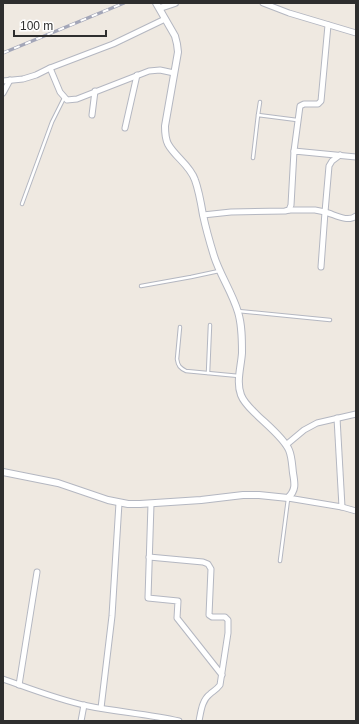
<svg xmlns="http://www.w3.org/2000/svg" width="359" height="724" viewBox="0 0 359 724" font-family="Helvetica,sans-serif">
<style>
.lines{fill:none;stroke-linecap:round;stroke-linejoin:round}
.service-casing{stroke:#b4b7c1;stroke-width:4.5}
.minor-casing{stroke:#b4b7c1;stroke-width:7}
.tertiary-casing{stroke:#b4b7c1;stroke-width:8}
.service{stroke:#fff;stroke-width:2.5}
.minor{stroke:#fff;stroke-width:5}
.tertiary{stroke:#fff;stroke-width:6}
.rail-casing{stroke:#a3a6b8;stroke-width:3.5}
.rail{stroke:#fff;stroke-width:2;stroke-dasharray:6;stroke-linecap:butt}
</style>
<rect width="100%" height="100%" fill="#efe9e1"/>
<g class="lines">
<defs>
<g id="service">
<path d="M258,115l2,-13"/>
<path d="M253,158l5,-43 39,5"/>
<path d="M22,204l30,-82 12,-24"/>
<path d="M141,286l50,-9 28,-6"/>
<path d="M238,311l92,9"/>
<path d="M180,327l-3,32c1,7 3,9 9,12l53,5"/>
<path d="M208,373l2,-48"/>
<path d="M280,561l8,-62"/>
</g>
<g id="minor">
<path d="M263,3l26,10 67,20"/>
<path d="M50,68l10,24 7,8 10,-1 72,-28 11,-1 14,3"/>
<path d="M3,81l20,-2 13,-4 14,-7 63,-24 52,-25"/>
<path d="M3,93l7,-13"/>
<path d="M92,115l3,-24"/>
<path d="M125,128l12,-53"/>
<path d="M294,151l6,-45 4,-2h14l3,-3 7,-76"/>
<path d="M289,210h26l10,2 4,-46 3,-5 8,-6"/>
<path d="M203,215l28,-3 54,-1 4,-1 2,-5 3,-54 62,6"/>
<path d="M321,267l4,-55c9,2 22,11 31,4"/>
<path d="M337,418l5,89"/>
<path d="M286,445l18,-15 13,-7 39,-9"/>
<path d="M288,498l54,9 14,4"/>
<path d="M151,504l-3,94 30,3 -1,17 45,57"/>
<path d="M149,557l54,5 5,2 3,5 -2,46 3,2h13l3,3v13l-8,52c-3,4 -5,5 -10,9 -8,6 -9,17 -11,27"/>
<path d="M3,679c28,10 56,21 85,27 30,6 61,8 91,15"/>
<path d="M19,685l18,-113"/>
<path d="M101,708l11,-92 7,-113"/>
<path d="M81,721l3,-16"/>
</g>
<g id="tertiary">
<path d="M160,8l15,-5"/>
<path d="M3,472l55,11 50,17 20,4h12l61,-4 42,-5h16l29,3c8,-8 7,-14 5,-25 -1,-8 -1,-16 -4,-23 -5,-12 -24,-27 -33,-36 -5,-5 -12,-11 -15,-19 -5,-13 0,-28 1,-42 0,-14 0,-28 -4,-41 -6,-20 -18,-37 -24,-56 -4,-13 -8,-27 -11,-41 -2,-12 -4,-24 -8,-35 -5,-15 -20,-23 -27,-36 -3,-6 -3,-12 -3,-18l13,-74 -1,-8 -2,-8 -19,-33"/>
</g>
</defs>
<use href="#service" class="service-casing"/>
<use href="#minor" class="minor-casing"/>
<use href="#tertiary" class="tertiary-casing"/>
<use href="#service" class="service"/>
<use href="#minor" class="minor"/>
<use href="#tertiary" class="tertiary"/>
<defs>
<path id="rail" d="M3,53l121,-50"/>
</defs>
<use href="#rail" class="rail-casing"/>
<use href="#rail" class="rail"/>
</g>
<rect width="359" height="724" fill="none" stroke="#2e2e2e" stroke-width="8"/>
<path d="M14 30v6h92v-6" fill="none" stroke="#2e2e2e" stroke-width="2"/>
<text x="20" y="30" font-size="12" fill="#2e2e2e" stroke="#ffffff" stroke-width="3" paint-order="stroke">100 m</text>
</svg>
